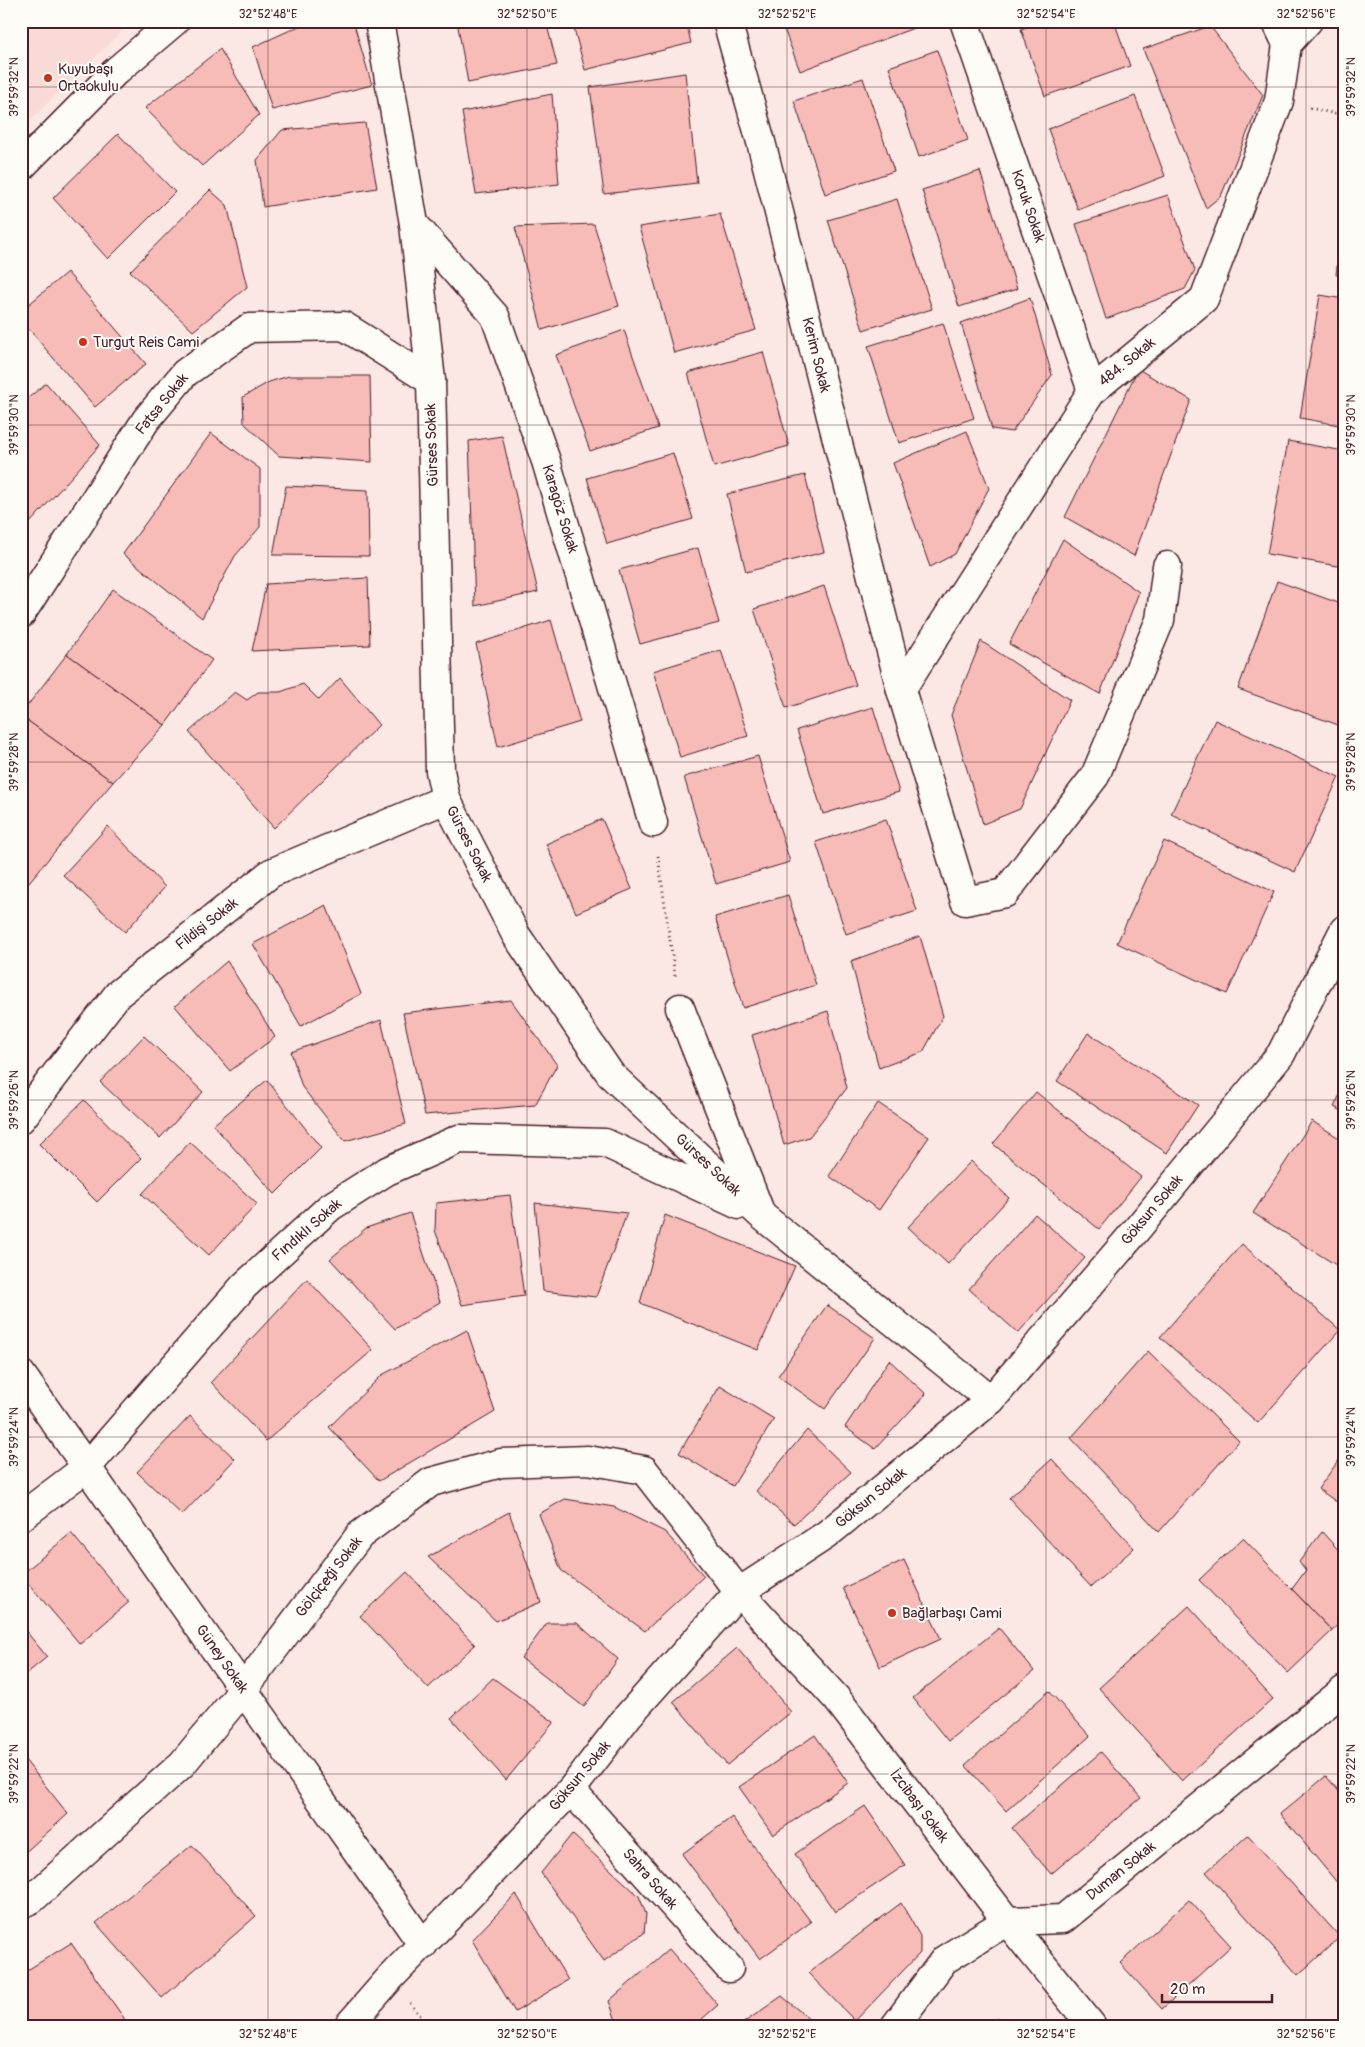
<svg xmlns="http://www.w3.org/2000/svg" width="1365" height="2047" viewBox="0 0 1365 2047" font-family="Pangolin,sans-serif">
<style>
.built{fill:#fadad7}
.building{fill:#f7bbb8;stroke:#4a1f2b}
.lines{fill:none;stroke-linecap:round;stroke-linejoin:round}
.street-casing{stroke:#4a1f2b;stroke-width:31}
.path{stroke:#4a1f2b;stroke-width:3;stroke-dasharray:1 4;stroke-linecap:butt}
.street{stroke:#fdfcf7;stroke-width:28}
.ticks{fill:none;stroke:#4a1f2b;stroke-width:1;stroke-opacity:0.45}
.poi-dot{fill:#c8321e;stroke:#fdfcf7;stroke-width:2}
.labels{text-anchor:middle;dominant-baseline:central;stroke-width:4;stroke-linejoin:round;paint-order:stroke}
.poi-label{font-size:15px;fill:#4a1f2b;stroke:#fdfcf7;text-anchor:start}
.street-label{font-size:15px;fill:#4a1f2b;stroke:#fdfcf7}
.neatline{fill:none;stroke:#4a1f2b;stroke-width:2}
.ticks-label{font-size:12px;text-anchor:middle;fill:#4a1f2b}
</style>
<rect width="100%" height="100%" fill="#fbe8e4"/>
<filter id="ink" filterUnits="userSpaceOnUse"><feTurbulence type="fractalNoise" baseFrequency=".02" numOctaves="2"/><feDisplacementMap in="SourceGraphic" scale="10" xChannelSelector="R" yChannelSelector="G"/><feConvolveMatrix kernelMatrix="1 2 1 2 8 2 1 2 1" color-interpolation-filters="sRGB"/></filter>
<g filter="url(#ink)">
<path class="built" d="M21,21h101l5,6 -106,102z"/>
<g class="building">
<path d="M310,21h43l19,64 -100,25 -19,-63z"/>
<path d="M457,21h89l11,44 -89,18z"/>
<path d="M572,21h114l5,22 -106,27z"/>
<path d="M781,21h137l1,5 -119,45z"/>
<path d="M1043,21h71l16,45 -85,30 -24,-67z"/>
<path d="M1210,26l53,69 -42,101 -15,12 -63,-159z"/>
<path d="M220,49l39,66 -57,51 -57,-58z"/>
<path d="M937,50l31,90 -49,17 -30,-90z"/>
<path d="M685,73l12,110 -93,11 -14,-107z"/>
<path d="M863,78l31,93 -69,23 -31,-93z"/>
<path d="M552,94l7,90 -83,10 -14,-82z"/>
<path d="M1135,96l30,80 -87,34 -30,-81z"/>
<path d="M365,123l12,65 -114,19 -6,-47 25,-30z"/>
<path d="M118,134l57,58 -67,67 -55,-61z"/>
<path d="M980,171l37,118 -58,18 -37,-117z"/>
<path d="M210,190l17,15 20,82 -54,44 -63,-60z"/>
<path d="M1168,195l27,75 -10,19 -79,30 -30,-95z"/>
<path d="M897,199l35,110 -69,21 -35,-110z"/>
<path d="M1344,203v73l-8,-1z"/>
<path d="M720,214l36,116 -82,23 -35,-126z"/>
<path d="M594,224l25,82 -77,24 -27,-103z"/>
<path d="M67,272l79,92 -51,43 -74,-87v-9z"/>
<path d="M1320,295l24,4v127l-44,-8z"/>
<path d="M1030,298l22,77 -40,57 -20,-3 -31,-106z"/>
<path d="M943,323l31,95 -75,25 -31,-97z"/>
<path d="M624,330l34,98 -68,23 -34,-96z"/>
<path d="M763,352l26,94 -75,21 -26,-94z"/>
<path d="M1138,369l53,31 -57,156 -69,-39z"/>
<path d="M289,376h81l2,86 -93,-6 -35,-33 -1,-26 26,-15z"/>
<path d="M46,383l54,62 -79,88v-129z"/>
<path d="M967,431l22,57 -34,66 -25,13 -37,-104z"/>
<path d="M211,433l49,36v58l-25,29 -33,62 -79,-64z"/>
<path d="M502,436l36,156 -63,14 -6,-165z"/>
<path d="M1288,441l56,10v116l-77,-13z"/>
<path d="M673,453l20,66 -86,25 -20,-66z"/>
<path d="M805,475l19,77 -78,20 -19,-78z"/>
<path d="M286,486l82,4 1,66 -96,-1z"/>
<path d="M1063,539l76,53 -39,102 -91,-50z"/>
<path d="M698,548l21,75 -79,21 -21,-74z"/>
<path d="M368,578l2,67 -118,6 14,-67z"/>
<path d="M1277,581l67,24v122l-106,-38z"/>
<path d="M824,586l32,99 -70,23 -32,-99z"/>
<path d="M113,589l99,71 -47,65 -98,-71z"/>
<path d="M551,620l29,102 -82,25 -22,-103z"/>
<path d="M981,641l89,59 -50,109 -37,15 -32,-109z"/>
<path d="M721,650l27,86 -68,21 -27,-86z"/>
<path d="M67,654l98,71 -52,57 -92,-66v-2z"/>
<path d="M340,678l39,47 -105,103 -85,-96 46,-40 12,8 11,-8h22l23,-8 16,16z"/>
<path d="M873,707l26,85 -76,22 -26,-84z"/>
<path d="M21,716l92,66 -89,106 -3,-2z"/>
<path d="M1215,720l124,57 -44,95 -124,-58z"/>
<path d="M758,756l32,106 -74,22 -32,-107z"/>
<path d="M602,819l30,70 -56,24 -30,-69z"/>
<path d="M886,819l31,92 -71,23 -30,-92z"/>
<path d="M108,826l57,61 -40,45 -62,-57z"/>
<path d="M1164,841l110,51 -47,102 -110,-51z"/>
<path d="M788,895l28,90 -73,23 -28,-91z"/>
<path d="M326,905l35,89 -60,32 -48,-82z"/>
<path d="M920,936l23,80 -20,36 -44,16 -28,-107z"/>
<path d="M227,961l48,76 -45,34 -55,-65z"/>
<path d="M511,1000l46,65 -22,40 -110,10 -22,-102z"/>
<path d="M828,1011l19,77 -38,49 -25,8 -32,-110z"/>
<path d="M381,1020l25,104 -61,17 -43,-54 -11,-35z"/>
<path d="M1088,1033l110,72 -31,48 -110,-72z"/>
<path d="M144,1036l59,56 -43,46 -60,-56z"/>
<path d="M267,1080l54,68 -46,46 -62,-69z"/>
<path d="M1344,1086v26l-10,-5z"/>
<path d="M1036,1092l105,85 -42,52 -106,-85z"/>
<path d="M84,1100l57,58 -44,44 -58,-58z"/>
<path d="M878,1103l51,34 -50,73 -50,-34z"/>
<path d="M1312,1121l32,20v129l-91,-57z"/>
<path d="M190,1142l67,62 -48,51 -67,-61z"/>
<path d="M971,1161l38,37 -61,66 -40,-37z"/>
<path d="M510,1195l14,101 -62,9 -27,-75 1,-27z"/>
<path d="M535,1203l92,10 -31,84 -53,-6z"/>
<path d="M410,1213l30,89 -45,27 -65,-70 36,-31z"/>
<path d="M1035,1214l50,44 -67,75 -49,-44z"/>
<path d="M665,1215l130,51 -37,84 -118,-47z"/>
<path d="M1242,1244l98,86 -82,93 -98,-86z"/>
<path d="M307,1279l66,71 -107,91 -55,-59z"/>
<path d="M827,1305l48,33 -50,71 -47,-33z"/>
<path d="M467,1330l28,82 -116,69 -50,-54 53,-52z"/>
<path d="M1148,1351l91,90 -80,91 -88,-94z"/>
<path d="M889,1360l37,34 -51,55 -30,-22z"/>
<path d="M720,1386l54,33 -41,67 -54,-33z"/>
<path d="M190,1416l45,43 -53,56 -45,-43z"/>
<path d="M807,1430l44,42 -57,52 -38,-33z"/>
<path d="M1344,1453v54l-26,-18z"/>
<path d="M1052,1459l82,89 -43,39 -82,-89z"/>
<path d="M565,1499l49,8 51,25 39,44 -59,55 -84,-61 -22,-56z"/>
<path d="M509,1512l32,90 -45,19 -68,-64z"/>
<path d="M1322,1532l22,24v61l-12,14 -40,-42 14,-19 -7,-8z"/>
<path d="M71,1533l58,69 -49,42 -59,-69z"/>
<path d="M1243,1538l89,93 -44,42 -89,-93z"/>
<path d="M904,1560l37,79 -61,28 -37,-79z"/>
<path d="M407,1572l68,73 -47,43 -68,-72z"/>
<path d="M1189,1606l84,93 -91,82 -83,-93z"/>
<path d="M547,1623h30l41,36 -34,48 -63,-49z"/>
<path d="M21,1625l26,32 -26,21z"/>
<path d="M999,1628l35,43 -86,70 -35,-43z"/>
<path d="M737,1648l54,64 -64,53 -54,-63z"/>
<path d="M493,1678l61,44 -48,58 -55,-62z"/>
<path d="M1049,1691l41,45 -84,75 -41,-46z"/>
<path d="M815,1735l33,48 -75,52 -34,-48z"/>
<path d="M1101,1752l40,46 -90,76 -39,-46z"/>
<path d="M21,1755l47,59 -47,42z"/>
<path d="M1326,1776l18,21v94l-64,-77z"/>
<path d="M865,1806l40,59 -70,47 -40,-58z"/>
<path d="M732,1817l79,105 -51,37 -78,-105z"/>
<path d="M572,1834l67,62 7,18 -2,19 -40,28 -63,-88z"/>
<path d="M1248,1835l92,102 -42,38 -92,-103z"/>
<path d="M192,1845l64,71 -94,82 -66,-75z"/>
<path d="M516,1894l52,86 -53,32 -43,-72z"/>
<path d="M1189,1900l42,46 -69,63 -42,-46z"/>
<path d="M901,1903l19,33v17l-65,68 -47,-48z"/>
<path d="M71,1943l55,78 -9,5h-96v-52z"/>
<path d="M669,1949l49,56 -24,21h-76l-9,-25z"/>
<path d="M782,1996l35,30h-78z"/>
<path d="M998,2018l6,8h-13z"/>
</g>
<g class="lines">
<defs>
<g id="street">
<path d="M379,21l35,203 17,157 9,390 6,28 70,136 95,140 150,140 230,185"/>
<path d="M727,21l34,121 140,548 64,211 40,-8 90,-117 65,-156 7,-54"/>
<path d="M964,21l128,370"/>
<path d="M1276,21l11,23"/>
<path d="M21,167l94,-95 60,-51"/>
<path d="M414,224l81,92 51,145 107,362"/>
<path d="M21,614l125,-194 39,-47 64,-45 95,-2 87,55"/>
<path d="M901,690l191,-299 112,-92 75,-198 8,-57 21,-23"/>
<path d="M680,1008l79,201"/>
<path d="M21,1119l97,-125 153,-121 175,-74"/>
<path d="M21,1374l402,571"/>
<path d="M21,1517l66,-50 157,-181 86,-79 57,-36 72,-32 146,4 134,62"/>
<path d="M571,1790l158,178"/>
<path d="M21,1904l11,-5 150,-135 61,-74 117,-155 71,-53 70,-19 87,-3 56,10 95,122 98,107 170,222 85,105"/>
<path d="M348,2026l42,-48 181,-188 57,-74 111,-124 87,-57 165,-135 142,-166 148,-180 63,-124"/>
<path d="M895,2026l49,-66 63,-39 56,-2 281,-229"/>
</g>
</defs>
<use href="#street" class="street-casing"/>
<g class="path">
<path d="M1310,108l34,8"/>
<path d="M658,856l17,120"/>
<path d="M410,2003l19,23"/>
</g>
<use href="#street" class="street"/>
</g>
</g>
<path class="ticks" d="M268,21v2005M527,21v2005M787,21v2005M1046,21v2005M1306,21v2005M21,87h1323M21,425h1323M21,762h1323M21,1100h1323M21,1437h1323M21,1774h1323"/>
<g class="poi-dot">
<circle cx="48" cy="78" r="5"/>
<circle cx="83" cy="342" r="5"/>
<circle cx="892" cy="1613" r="5"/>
</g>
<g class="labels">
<g class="poi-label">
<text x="58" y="69">Kuyubaşı<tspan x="58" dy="17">Ortaokulu</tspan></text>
<text x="93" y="342">Turgut Reis Cami</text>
<text x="902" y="1613">Bağlarbaşı Cami</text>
</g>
<g class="street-label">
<text transform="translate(1028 206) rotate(71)">Koruk Sokak</text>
<text transform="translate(816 355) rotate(76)">Kerim Sokak</text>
<text transform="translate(1127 362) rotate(-39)">484. Sokak</text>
<text transform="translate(162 404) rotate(-51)">Fatsa Sokak</text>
<text transform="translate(432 445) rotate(-92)">Gürses Sokak</text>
<text transform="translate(560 509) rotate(73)">Karagöz Sokak</text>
<text transform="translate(469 844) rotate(63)">Gürses Sokak</text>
<text transform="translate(207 924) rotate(-38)">Fildişi Sokak</text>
<text transform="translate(708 1165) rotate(43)">Gürses Sokak</text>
<text transform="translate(1152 1210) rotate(-50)">Göksun Sokak</text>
<text transform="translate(307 1230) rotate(-41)">Fındıklı Sokak</text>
<text transform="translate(871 1498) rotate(-39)">Göksun Sokak</text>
<text transform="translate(329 1577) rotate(-52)">Gölçiçeği Sokak</text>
<text transform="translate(222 1659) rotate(55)">Güney Sokak</text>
<text transform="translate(580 1776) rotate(-50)">Göksun Sokak</text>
<text transform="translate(919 1806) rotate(53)">İzcibaşı Sokak</text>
<text transform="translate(1121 1871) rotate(-39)">Duman Sokak</text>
<text transform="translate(650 1879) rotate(49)">Sahra Sokak</text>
</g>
</g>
<rect width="1365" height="2047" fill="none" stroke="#fdfcf7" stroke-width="55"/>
<path d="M1162 1994v8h110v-8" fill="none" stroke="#4a1f2b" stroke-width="2.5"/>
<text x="1170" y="1994" font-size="15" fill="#4a1f2b" stroke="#fdfcf7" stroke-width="4" paint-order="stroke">20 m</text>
<rect x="28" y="28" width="1310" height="1992" class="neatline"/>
<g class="ticks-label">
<text x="268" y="18">32°52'48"E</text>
<text x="527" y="18">32°52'50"E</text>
<text x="787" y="18">32°52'52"E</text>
<text x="1046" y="18">32°52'54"E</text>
<text x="1306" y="18">32°52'56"E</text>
<text transform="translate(14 87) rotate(-90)" y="4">39°59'32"N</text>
<text transform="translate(1351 87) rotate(-90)" y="4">39°59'32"N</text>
<text transform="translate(14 425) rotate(-90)" y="4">39°59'30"N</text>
<text transform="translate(1351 425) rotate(-90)" y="4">39°59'30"N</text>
<text transform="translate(14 762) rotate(-90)" y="4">39°59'28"N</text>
<text transform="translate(1351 762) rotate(-90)" y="4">39°59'28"N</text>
<text transform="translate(14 1100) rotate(-90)" y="4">39°59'26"N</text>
<text transform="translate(1351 1100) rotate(-90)" y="4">39°59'26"N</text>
<text transform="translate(14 1437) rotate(-90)" y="4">39°59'24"N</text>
<text transform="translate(1351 1437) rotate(-90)" y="4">39°59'24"N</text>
<text transform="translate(14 1774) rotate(-90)" y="4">39°59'22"N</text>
<text transform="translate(1351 1774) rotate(-90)" y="4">39°59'22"N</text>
<text x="268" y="2038">32°52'48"E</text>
<text x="527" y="2038">32°52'50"E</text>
<text x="787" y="2038">32°52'52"E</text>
<text x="1046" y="2038">32°52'54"E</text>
<text x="1306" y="2038">32°52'56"E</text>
</g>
</svg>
